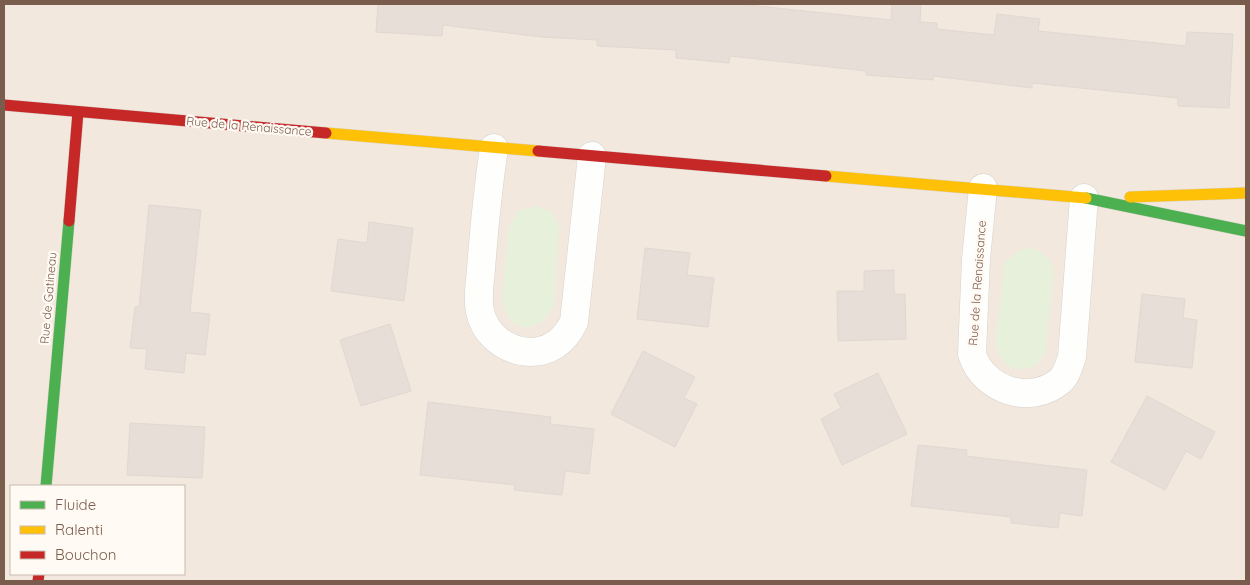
<svg xmlns="http://www.w3.org/2000/svg" width="1250" height="585" viewBox="0 0 1250 585" font-family="Quicksand,sans-serif">
<style>
.residential{fill:#f2e8de;fill-rule:evenodd}
.green{fill:#e7f0db}
.building{fill:#e6ded7;stroke:#e2d8d2}
.lines{fill:none;stroke-linecap:round;stroke-linejoin:round}
.street-casing{stroke:#d7d1cb;stroke-width:29}
.fast-casing{stroke:#d9d2cb;stroke-width:12}
.slow-casing{stroke:#d9d2cb;stroke-width:12}
.jam-casing{stroke:#d9d2cb;stroke-width:12}
.street{stroke:#fefefd;stroke-width:28}
.fast{stroke:#4caf50;stroke-width:11}
.slow{stroke:#ffc107;stroke-width:11}
.jam{stroke:#c62828;stroke-width:11}
.labels{text-anchor:middle;dominant-baseline:central;stroke-width:4.5;stroke-linejoin:round;paint-order:stroke}
.street-label{font-size:12px;fill:#7a5c4d;stroke:#fffaf3}
</style>
<rect width="100%" height="100%" fill="#f9f5f0"/>
<path class="residential" d="M4,4h1242v577h-1242zM11,486h173v88h-173z"/>
<g class="green">
<path d="M536,206l15,6 8,12 -5,82c-15,31 -48,28 -52,-8l7,-71 9,-16z"/>
<path d="M1030,248c14,3 21,10 24,24l-9,82c-10,16 -22,19 -39,11l-10,-18v-10l9,-75 16,-12z"/>
</g>
<g class="building">
<path d="M378,4h361l152,16 1,-16h29l-1,18 17,1v6l57,6 3,-21 43,5 -2,12 148,15 1,-14 46,2 -4,74 -51,-2v-8l-146,-15v5l-99,-12v4l-67,-5v-4l-136,-15 -1,7 -53,-5v-8l-79,-4v-6l-56,-3 -98,-12 -1,11 -66,-4z"/>
<path d="M149,205l52,5 -11,102 20,2 -5,41 -19,-2 -2,20 -39,-4 2,-20 -17,-1 5,-41h4z"/>
<path d="M369,222l44,6 -9,73 -73,-10 7,-52 29,4z"/>
<path d="M645,248l45,5 -3,22 27,3 -6,49 -71,-8z"/>
<path d="M894,270v24h11l1,45 -68,2 -1,-50h27v-20z"/>
<path d="M1142,294l43,5 -2,19 14,2 -5,48 -57,-6z"/>
<path d="M390,324l21,67 -50,15 -21,-66z"/>
<path d="M643,351l52,26 -11,21 13,6 -22,43 -64,-33z"/>
<path d="M878,373l29,61 -65,31 -21,-46 20,-11 -7,-14z"/>
<path d="M1147,396l68,36 -14,27 -15,-8 -21,39 -54,-28z"/>
<path d="M428,402l123,15 -1,7 44,5 -5,45 -24,-3 -3,24 -48,-5 1,-5 -95,-10z"/>
<path d="M130,423l75,4 -3,51 -75,-3z"/>
<path d="M918,445l49,5 -1,6 121,14 -5,46 -22,-3 -2,15 -47,-5v-6l-100,-11z"/>
</g>
<g class="lines">
<defs>
<g id="street">
<path d="M494,148c-6,40 -10,81 -13,121 -1,14 -4,29 -1,42 5,24 26,40 50,41 21,0 35,-12 44,-30l18,-166"/>
<path d="M983,188l-7,71 -4,95c11,36 58,52 88,27 7,-6 9,-16 12,-24l12,-159"/>
</g>
<g id="fast">
<path d="M1086,198l160,33"/>
<path d="M46,486l23,-265"/>
</g>
<g id="slow">
<path d="M326,133l212,18"/>
<path d="M826,176l260,22"/>
<path d="M1130,197l116,-4"/>
</g>
<g id="jam">
<path d="M4,105l322,28"/>
<path d="M538,151l288,25"/>
<path d="M69,221l9,-109"/>
<path d="M38,581l1,-7"/>
</g>
</defs>
<use href="#street" class="street-casing"/>
<use href="#fast" class="fast-casing"/>
<use href="#slow" class="slow-casing"/>
<use href="#jam" class="jam-casing"/>
<use href="#street" class="street"/>
<use href="#fast" class="fast"/>
<use href="#slow" class="slow"/>
<use href="#jam" class="jam"/>
</g>
<g class="labels">
<g class="street-label">
<text transform="translate(249 126) rotate(5)">Rue de la Renaissance</text>
<text transform="translate(977 283) rotate(-86)">Rue de la Renaissance</text>
<text transform="translate(48 298) rotate(-85)">Rue de Gatineau</text>
</g>
</g>
<rect width="1250" height="585" fill="none" stroke="#7a5c4d" stroke-width="10"/>
<rect x="10" y="485" width="175" height="90" fill="#fffaf3" stroke="#cabbb1"/>
<rect x="20" y="501" width="25" height="8" fill="#4caf50" stroke="#cabbb1"/>
<text x="55" y="510" font-size="15" fill="#7a5c4d">Fluide</text>
<rect x="20" y="526" width="25" height="8" fill="#ffc107" stroke="#cabbb1"/>
<text x="55" y="535" font-size="15" fill="#7a5c4d">Ralenti</text>
<rect x="20" y="551" width="25" height="8" fill="#c62828" stroke="#cabbb1"/>
<text x="55" y="560" font-size="15" fill="#7a5c4d">Bouchon</text>
</svg>
